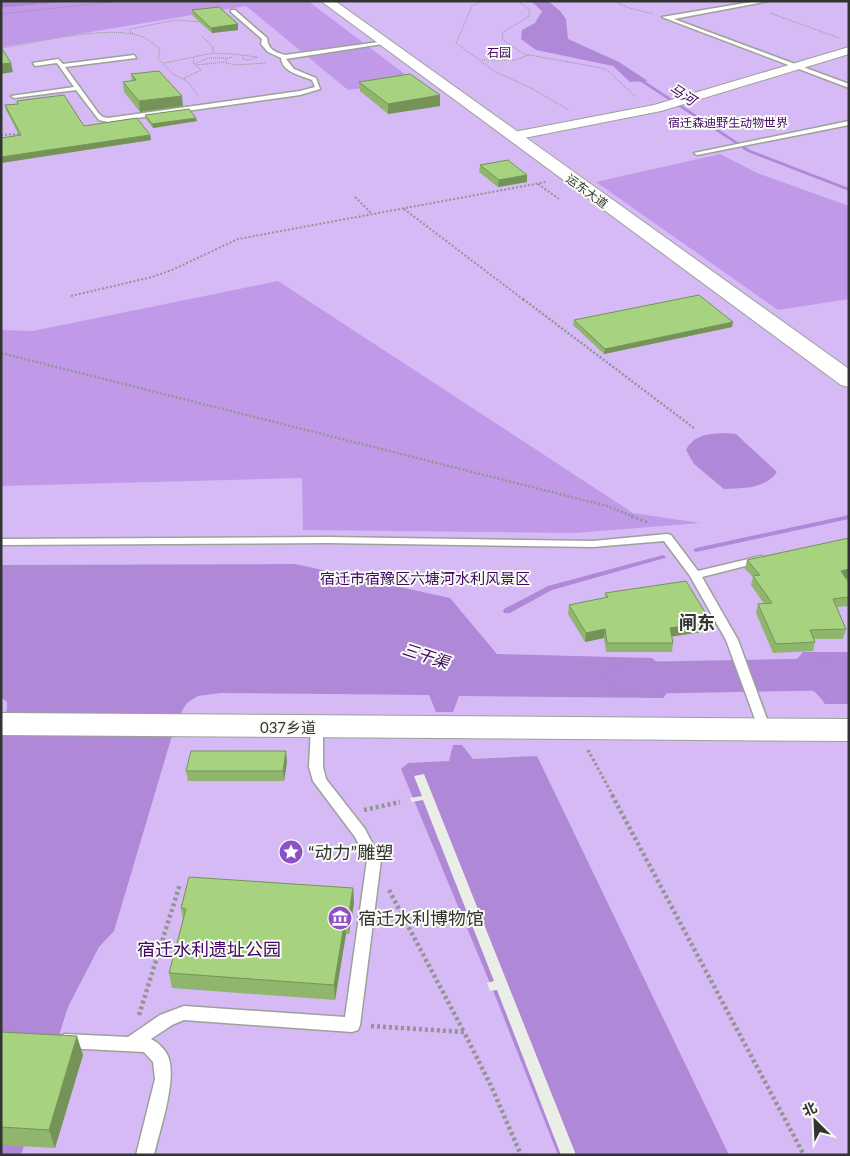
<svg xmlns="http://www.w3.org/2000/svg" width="850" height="1156" viewBox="0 0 850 1156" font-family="Lato,'Noto Sans SC',sans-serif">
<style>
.green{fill:#d6baf6}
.forest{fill:#c09ae9}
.water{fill:#af89d8}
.pier{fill:#eaeee7}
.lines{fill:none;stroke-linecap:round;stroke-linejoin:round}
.stream{fill:#af89d8;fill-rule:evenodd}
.river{fill:#af89d8;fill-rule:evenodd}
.service-casing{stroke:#9da19a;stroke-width:3}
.minor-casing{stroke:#9da19a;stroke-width:2}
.tertiary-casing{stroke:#9da19a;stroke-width:2}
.secondary-casing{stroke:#9da19a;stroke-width:2}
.path-far4{stroke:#929590;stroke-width:1;stroke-dasharray:1 1;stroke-linecap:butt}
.path-far3{stroke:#929590;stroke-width:2;stroke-dasharray:2 2;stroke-linecap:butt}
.path-far2{stroke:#929590;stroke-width:2.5;stroke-dasharray:2 2;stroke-linecap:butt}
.path-far1{stroke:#929590;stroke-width:3;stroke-dasharray:2.5 2.5;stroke-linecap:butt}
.path{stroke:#929590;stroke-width:4.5;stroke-dasharray:3 3;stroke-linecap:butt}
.service{fill:#fff;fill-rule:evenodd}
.minor{fill:#fff;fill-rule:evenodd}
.tertiary{fill:#fff;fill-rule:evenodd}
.secondary{fill:#fff;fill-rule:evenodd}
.wall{fill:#90b56d}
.shaded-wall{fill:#759359}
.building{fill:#a7d27f;stroke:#759359}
.labels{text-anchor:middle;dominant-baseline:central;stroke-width:4;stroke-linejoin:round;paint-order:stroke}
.far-park-label{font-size:12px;fill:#410667;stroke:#f8fcf4}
.far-street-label{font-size:12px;fill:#323431;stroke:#f8fcf4}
.far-water-label{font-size:14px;font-style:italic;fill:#3f0365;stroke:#f8fcf4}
.park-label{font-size:15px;fill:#410667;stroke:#f8fcf4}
.street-label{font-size:15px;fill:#323431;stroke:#f8fcf4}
.water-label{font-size:16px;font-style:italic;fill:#3f0365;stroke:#f8fcf4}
.quarter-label{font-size:18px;font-weight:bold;fill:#323431;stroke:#f8fcf4}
.near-poi-label{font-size:18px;fill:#323431;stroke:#f8fcf4;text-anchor:start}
.near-park-label{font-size:18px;fill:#410667;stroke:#f8fcf4}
</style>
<rect width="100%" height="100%" fill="#eaeee7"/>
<rect class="green" x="1" y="1" width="848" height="1154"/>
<g class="forest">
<path d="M75,1h233l106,80 -66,9 -102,-84 -245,41v-39z"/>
<path d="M720,154l37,19 92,33v93l-71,11 -182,-128z"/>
<path d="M278,281l355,232 67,10 -125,10 -272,-3 -1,-52 -301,8v-156l32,1z"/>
</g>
<g class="water">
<path d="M1,1h74l-74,7z"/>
<path d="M531,1h17l12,10 6,8 2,20 51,23 29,19 -18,1 -17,-16 -77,-16 -15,-11 1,-9 13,-7 7,-12z"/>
<path d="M724,433l12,1 41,38c-12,17 -33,16 -53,17l-30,-25 -8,-14c8,-15 21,-16 38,-17z"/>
<path d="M295,564l155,34 47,56 155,4 14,12 17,3 2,9 -13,4 -9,12 -204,-2 -6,16h-17l-7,-17 -208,-2 -23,3 -11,7 -4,6 -12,30 -57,192 -15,16 -31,60 -47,148h-20v-433l6,-12v-8l-6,-5v-132z"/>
<path d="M803,652h46v52h-24c-16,-25 -38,-23 -65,-24l-5,-15c19,-1 37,3 48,-13z"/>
<path d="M453,745h9l11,14 64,-3 192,399h-171l-64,-162 -93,-224 7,-6 41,-2z"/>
</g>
<path class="pier" d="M424,774l152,381h-15l-64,-165 -7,1 -3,-8 7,-2 -71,-181 -11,2 -2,-4 12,-2 -8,-20z"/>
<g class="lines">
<g class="stream">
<path d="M635,76h2l113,74 99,38v3l-101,-39 -113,-74z"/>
<path d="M849,515v4l-153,33 -3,-2 3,-2z"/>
<path d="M663,555l2,1 1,1 -1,1 -113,32 -42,23h-6l-1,-2 1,-2 44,-23z"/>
</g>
<path class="river" d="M849,658v32l-222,4 -16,-5 -7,-11 7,-11 16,-5z"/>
<defs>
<g id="service">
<path d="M757,1h12l-95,18 175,65v4l-187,-71z"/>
<path d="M231,10h4l32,28c1,11 7,14 18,17l101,-14 3,2 -103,16 8,10 22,9 4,11 -20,6 -192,27 -9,-2 -23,-30 -62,8 -3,-2 63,-9 -17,-24 -22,3 -2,-3 25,-4 5,5 71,-9 2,3 -71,9 34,47 4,3 5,1 192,-27 15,-4 -3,-7c-12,-5 -30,-8 -31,-22l-13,-6 -7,-8 1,-5 -31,-27z"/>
<path d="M849,121v4l-152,30 -3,-2z"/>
<path d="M667,534l4,1 27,36 63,-15 6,3 -2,2 -63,16 36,63 33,90 -1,3h-10l-1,-3 -33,-90 -36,-64 -26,-35 -71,6 -265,-4 -327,2v-6l327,-2 265,4z"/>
<path d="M317,722l5,2 1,3v40l3,12 39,50 16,31 -21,165 -2,5 -6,2 -168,-12 -12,5 -21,14c7,3 16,12 18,20 7,24 -9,70 -15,96h-18l19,-76 -2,-17 -9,-10 -79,-4 -6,-2 -2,-5 2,-5 6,-2 63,3 32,-22 24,-9 161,11 22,-157 -12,-23 -42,-56 -4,-14 2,-40 1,-3z"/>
</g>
<path id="minor" d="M849,47v7l-188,57 -147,29 -7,-4 7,-4 140,-27z"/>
<path id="tertiary" d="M1,713l848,6v22l-848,-6z"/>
<path id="secondary" d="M321,1h14l514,368v18l-8,-2z"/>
</defs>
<use href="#service" class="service-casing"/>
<use href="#minor" class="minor-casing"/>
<use href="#tertiary" class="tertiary-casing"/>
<use href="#secondary" class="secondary-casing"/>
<g class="path-far4">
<path d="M483,1l-11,5 -16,37 38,28 37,17 38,22"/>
<path d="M517,1l13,9 -2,7 -26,16 1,7 21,14 78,14 6,3 28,26"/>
<path d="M615,1l11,6 27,7"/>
<path d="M770,13l69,25"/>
<path d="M1,14l119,-13"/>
<path d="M133,33l-4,-2 1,-2 46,-9 27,2"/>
<path d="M202,36l11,11v6l20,1"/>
<path d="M1,48c38,-6 104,-23 140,-12 6,2 13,9 19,13l-2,9 15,16 14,7 11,14"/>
<path d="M242,55l1,4 6,1 9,-3"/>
<path d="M226,59v4l10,2 29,-2"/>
<path d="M482,60h34l13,-5"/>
<path d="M164,63l49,-10"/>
<path d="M194,64l15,-6h22l3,-4 23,3"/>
<path d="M197,65l28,-3"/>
<path d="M182,79l19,-9 -8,-7 1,-6"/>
</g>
<g class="path-far3">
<path d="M1,135l19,-1"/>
<path d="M538,184l21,15"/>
<path d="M355,197l17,17"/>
<path d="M404,209l120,91"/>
<path d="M71,296l81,-19 20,-7 66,-31 308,-57"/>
</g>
<g class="path-far2">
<path d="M523,299l171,129"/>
<path d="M1,353l606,153 27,11"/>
</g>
<g class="path-far1">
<path d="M631,516l18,7"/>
<path d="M588,750l25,46"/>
</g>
<g class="path">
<path d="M612,795l192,360"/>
<path d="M364,810l36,-8"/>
<path d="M389,890l75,142"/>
<path d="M139,1015l41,-131"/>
<path d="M371,1026l93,6 28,56 29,67"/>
</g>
<use href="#service" class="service"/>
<use href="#minor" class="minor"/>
<use href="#tertiary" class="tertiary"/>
<use href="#secondary" class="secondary"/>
</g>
<g class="wall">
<path d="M192,10l46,14v6l-26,3 -19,-17z"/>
<path d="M131,74l52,32 -43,6 -16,-20 -1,-10 9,-1z"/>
<path d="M359,82l81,24 -52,8 -28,-23z"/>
<path d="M17,101l67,25 66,9 1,5 -150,23v-25l18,-3 -13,-25 -1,-5 12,-1z"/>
<path d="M145,115l52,6 -44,7 -7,-9z"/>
<path d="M480,165l47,10v7l-29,5 -19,-15z"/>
<path d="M574,320l158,7 -128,27 -31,-29z"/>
<path d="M747,560l99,18 3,5v23l-12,1 9,22 -3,10h-29l1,3 -2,9 -40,2 -17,-40 2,-9h6l-13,-19 2,-8 -8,-8z"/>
<path d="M605,593l106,29 -2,9 -37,5 1,7 -1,9h-66l-2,-14 -19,4 -17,-28 1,-9 36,-7z"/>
<path d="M287,762l-3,19h-96l-2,-10z"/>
<path d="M353,888l1,15 -5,31h-3l-11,66 -163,-12 -3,-15 14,-53 -2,-12z"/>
<path d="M1,1032l82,23 -28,93 -54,-3z"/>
</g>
<g class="shaded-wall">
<path d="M238,24v6l-26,3 -1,-5z"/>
<path d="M11,63l2,9 -12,2v-10z"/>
<path d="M440,95v11l-52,8v-10z"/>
<path d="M182,96l1,10 -43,6 -1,-11z"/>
<path d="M196,118l1,3 -44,7 -1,-4z"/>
<path d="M150,135l1,5 -150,23v-6z"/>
<path d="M527,175v7l-29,5 1,-7z"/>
<path d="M733,322l-1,5 -128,27 1,-5z"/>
<path d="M849,569v9l-10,2 2,-9z"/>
<path d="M711,622l-2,9 -40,6 1,-9z"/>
<path d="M605,629l-1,9 -19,4 1,-9z"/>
<path d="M286,751l1,11 -3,19 -1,-10z"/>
<path d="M353,888l1,15 -5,31 -1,-15z"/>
<path d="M345,919l1,15 -11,66 -1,-15z"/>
<path d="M77,1036l6,19 -28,93 -6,-18z"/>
</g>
<g class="building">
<path d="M219,7l19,17 -27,4 -19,-18z"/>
<path d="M1,47l10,16 -10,1z"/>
<path d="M159,71l23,25 -43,5 -16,-19 13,-2 -5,-6z"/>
<path d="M410,74l30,21 -52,9 -29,-22z"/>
<path d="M64,95l20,31 53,-8 13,17 -149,22v-19l20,-3 -16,-30 13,-1 -1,-3z"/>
<path d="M189,109l7,9 -44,6 -7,-9z"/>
<path d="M508,160l19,15 -28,5 -19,-15z"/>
<path d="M699,295l34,27 -128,27 -31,-29z"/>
<path d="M849,538v31l-8,2 8,12v14l-16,2 13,30 -36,1 5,12 -39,2 -18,-40 14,-1 -19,-27 7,-1 -13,-15z"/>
<path d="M686,581l25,41 -41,6 3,15h-66l-2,-14 -19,4 -17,-28 39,-8 -3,-4z"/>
<path d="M191,751h95l-3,20h-97z"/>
<path d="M189,877l164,11 -5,31h-3l-11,66 -165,-12 17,-64 -5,-1z"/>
<path d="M1,1032l76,4 -28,94 -48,-3z"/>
</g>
<defs>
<symbol id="sight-disc" viewBox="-11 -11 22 22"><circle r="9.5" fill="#8e50c6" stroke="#f8fcf4"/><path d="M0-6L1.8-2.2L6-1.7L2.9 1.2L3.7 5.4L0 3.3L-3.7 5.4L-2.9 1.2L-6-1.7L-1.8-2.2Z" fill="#fff"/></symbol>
<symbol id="museum-disc" viewBox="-11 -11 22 22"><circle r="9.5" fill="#8e50c6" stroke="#f8fcf4"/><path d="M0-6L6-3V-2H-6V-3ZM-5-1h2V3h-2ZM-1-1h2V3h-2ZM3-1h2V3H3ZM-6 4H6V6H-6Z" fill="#fff"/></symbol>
</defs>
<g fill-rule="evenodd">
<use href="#sight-disc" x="277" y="838" width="28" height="28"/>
<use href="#museum-disc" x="326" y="904" width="28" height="28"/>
</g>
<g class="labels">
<g class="far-park-label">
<text x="499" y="52">石园</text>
<text x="728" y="122">宿迁森迪野生动物世界</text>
</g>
<g class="far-street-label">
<text transform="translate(587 191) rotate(36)">运东大道</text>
</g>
<g class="far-water-label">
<text transform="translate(683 94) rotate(33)">马河</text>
</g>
<g class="park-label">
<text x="425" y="578">宿迁市宿豫区六塘河水利风景区</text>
</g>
<g class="street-label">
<text x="288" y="727">037乡道</text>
</g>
<g class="water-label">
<text transform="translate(426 655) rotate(18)">三干渠</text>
</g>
<g class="quarter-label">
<text x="697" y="622">闸东</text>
</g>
<g class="near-poi-label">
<text x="308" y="852">“动力”雕塑</text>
<text x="358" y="918">宿迁水利博物馆</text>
</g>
<g class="near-park-label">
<text x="209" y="949">宿迁水利遗址公园</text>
</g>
</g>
<rect width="850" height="1156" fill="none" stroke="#323431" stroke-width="5"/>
<g transform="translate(815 1121) rotate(336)" stroke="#f8fcf4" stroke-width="4" paint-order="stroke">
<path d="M0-4L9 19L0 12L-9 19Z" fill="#323431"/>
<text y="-8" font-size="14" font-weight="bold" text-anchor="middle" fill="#323431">北</text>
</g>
</svg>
